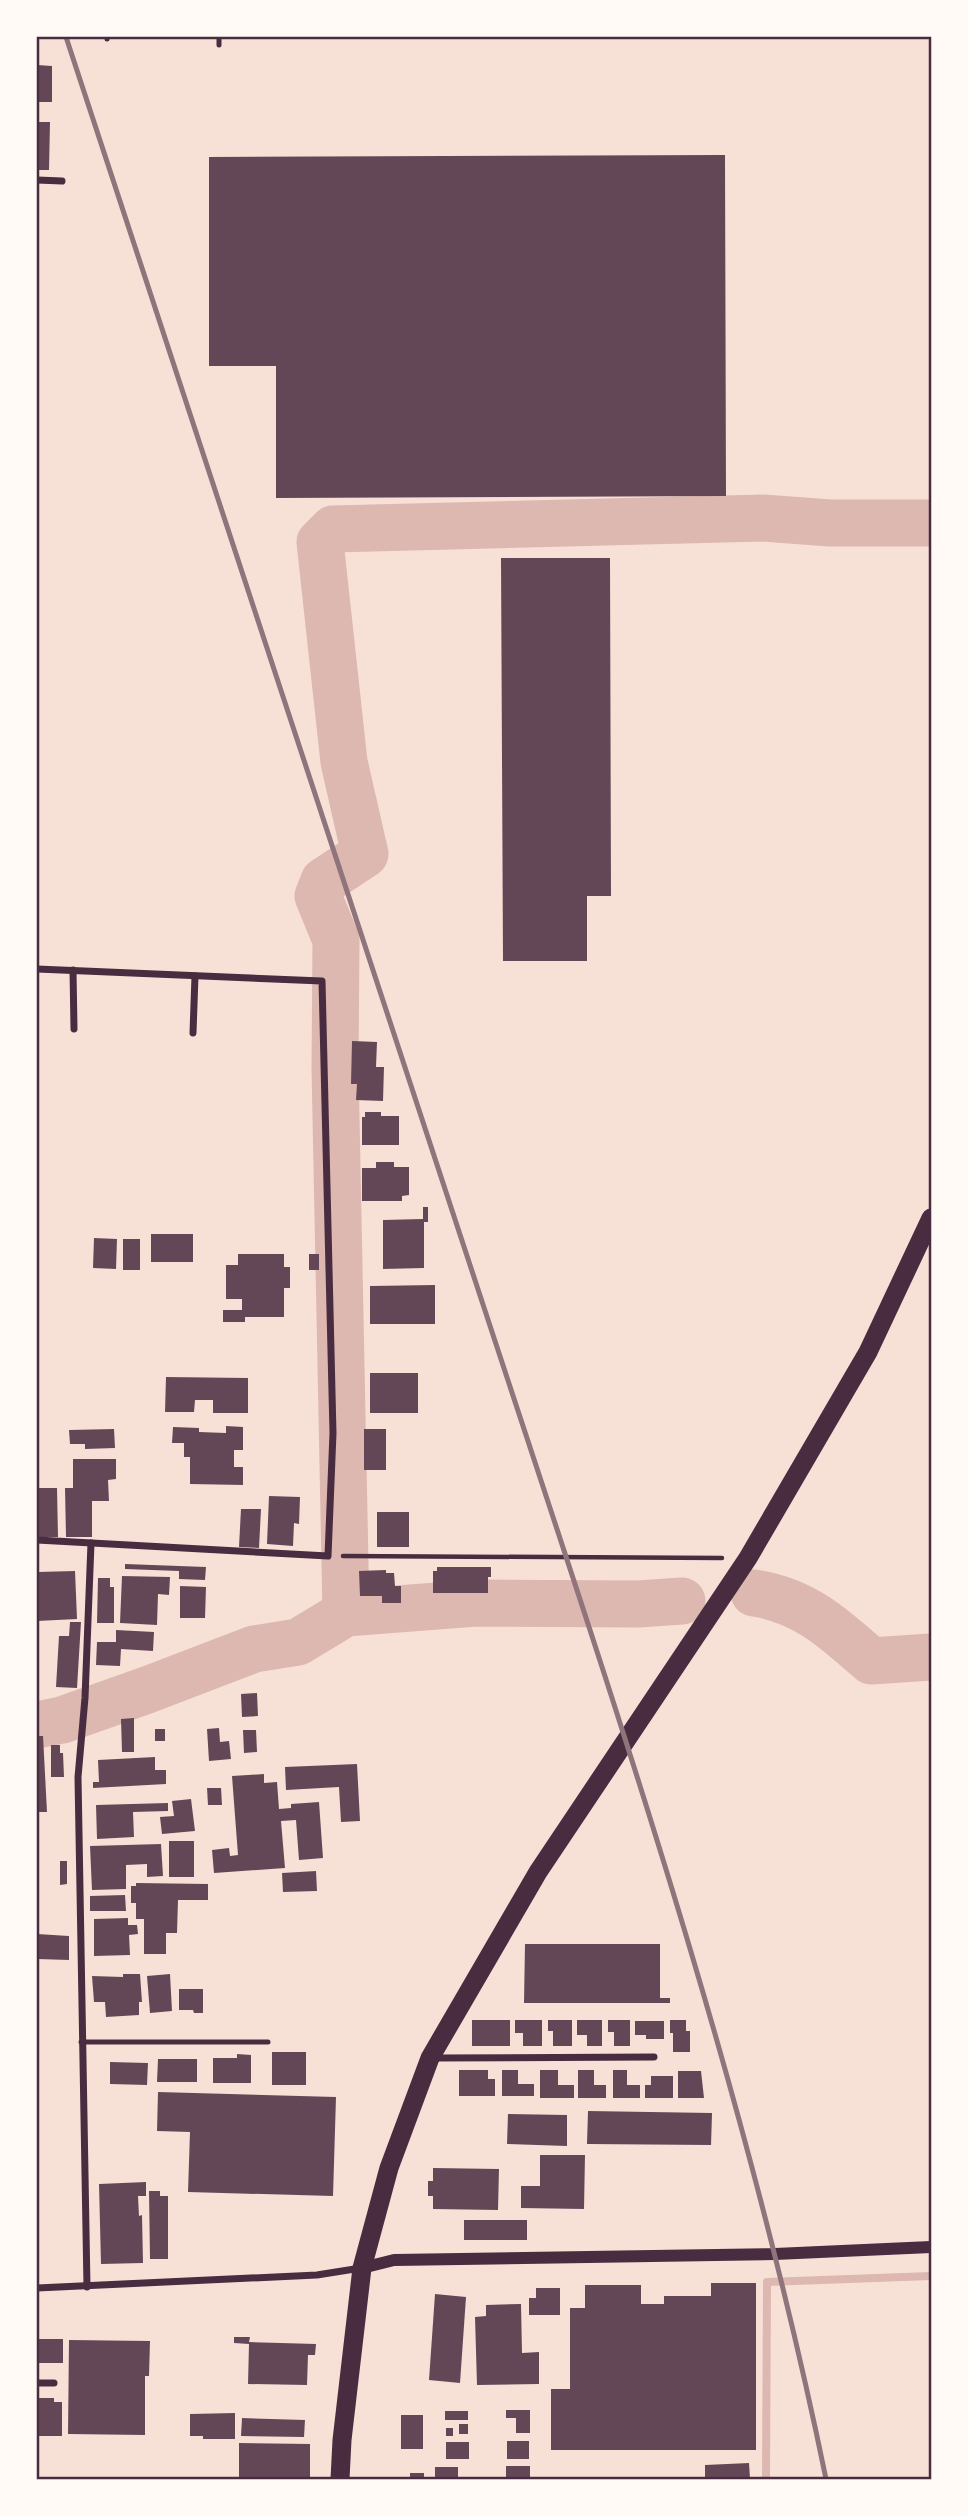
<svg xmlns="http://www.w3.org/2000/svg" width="968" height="2516" viewBox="0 0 968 2516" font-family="Helvetica,sans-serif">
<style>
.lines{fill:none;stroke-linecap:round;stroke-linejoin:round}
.stream{stroke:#dcb8b0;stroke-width:8}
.river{stroke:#dcb8b0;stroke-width:47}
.building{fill:#644757}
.path{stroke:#4a2c40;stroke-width:4.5}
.service{stroke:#4a2c40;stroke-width:5}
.minor{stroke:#4a2c40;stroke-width:7}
.tertiary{stroke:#4a2c40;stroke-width:12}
.trunk{stroke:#4a2c40;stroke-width:19}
.rail{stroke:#8f747c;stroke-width:5}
.neatline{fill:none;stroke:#4a2c40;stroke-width:2.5}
</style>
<rect width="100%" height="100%" fill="#f7e1d7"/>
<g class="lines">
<path class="stream" d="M766,2479l1,-197 164,-6"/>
<g class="river">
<path d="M754,1593c50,7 81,36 117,68l60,-4"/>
<path d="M346,1613l-11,-545 1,-128 -18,-44 6,-15 41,-27 -21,-92 -24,-220 13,-13 430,-11 67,5h101"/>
<path d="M37,1725l25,-5 85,-30 107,-41 44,-7 48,-29 130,-10 162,1 44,-3"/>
</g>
</g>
<g class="building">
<path d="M37,65l15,1v36h-15z"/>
<path d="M37,122h13l-1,48h-12z"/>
<path d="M725,155l1,341 -450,2v-132h-67v-209z"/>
<path d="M501,558h109l1,338h-24v65h-84z"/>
<path d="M352,1041l25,1 -1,25h8l-1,34 -27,-1 1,-16h-6z"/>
<path d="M365,1112h16v4h18v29h-37v-28h3z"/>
<path d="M376,1162h18v5h15v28l-7,1v5h-40v-33h14z"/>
<path d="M423,1207h5v15h-4v46l-41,1v-49l40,-1z"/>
<rect x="151" y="1234" width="42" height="28"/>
<path d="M94,1238l23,1 -1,30 -23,-1z"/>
<rect x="123" y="1239" width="17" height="31"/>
<path d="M238,1254h46v13h6v21h-6v29h-39v5h-22v-12h19v-11h-16v-34h12z"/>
<rect x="309" y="1254" width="10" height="16"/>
<path d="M435,1285v39h-65v-38z"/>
<rect x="370" y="1373" width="48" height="40"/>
<path d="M166,1377l82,1v35h-35v-13h-18l-1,12h-29z"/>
<path d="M226,1426l17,1v23h-9v17h9v18l-53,-1v-27h-6v-14h-12l1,-16 26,1v4l27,1z"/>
<path d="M114,1429l1,19 -30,1v-5h-15l-1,-14z"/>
<rect x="364" y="1429" width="22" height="41"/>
<path d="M73,1459h43v20l-8,1 1,21h-17v36h-26l-1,-49h8z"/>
<path d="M37,1488h20l1,49h-21z"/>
<path d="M269,1496l31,1 -1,27 -5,-1 -1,23 -26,-2z"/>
<path d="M241,1509h20l-2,39 -20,-1z"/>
<rect x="377" y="1512" width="32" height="35"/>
<path d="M125,1564l81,3 -1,13 -26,-1v-8l-54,-2z"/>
<path d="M437,1567h54v10h-3v16h-55v-22h4z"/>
<path d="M386,1570v3h8l1,13h6v17h-19v-7h-22l-1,-25z"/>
<path d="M75,1571l2,48 -40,2v-49z"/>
<path d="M122,1576l48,1 -1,18 -11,-1 -1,31 -37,-2z"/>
<path d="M98,1578h12v9h4v36h-17z"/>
<path d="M180,1586l26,1 -1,31h-25z"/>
<path d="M70,1622h11l-4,66 -21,-1 3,-51h10z"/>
<path d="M116,1630l38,2 -1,19 -32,-2 -1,17 -24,-1 1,-23h19z"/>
<path d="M257,1693l1,23 -16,1 -1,-23z"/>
<path d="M134,1718v34h-12l-1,-33z"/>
<path d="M219,1728l1,14 9,-1 2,18 -22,2 -2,-32z"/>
<rect x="155" y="1729" width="10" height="12"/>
<path d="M243,1730h13l1,22 -13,1z"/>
<path d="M37,1736h6l4,76h-10z"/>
<path d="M51,1745h9v8h3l1,24h-13z"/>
<path d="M155,1757v13h11v14l-73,4v-6h6l-1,-22z"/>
<path d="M357,1764l3,57 -19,1 -2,-35 -53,3 -1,-23z"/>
<path d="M264,1774v9l13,-1 2,27 12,-1v-4l28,-2 4,56 -24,2 -3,-40 -15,1 4,47 -71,5 -2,-23 17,-2 1,8 8,-1 -6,-79z"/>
<path d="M207,1788h14l1,17h-14z"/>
<path d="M191,1799l4,32 -33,3 -2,-17 14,-1 -2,-15z"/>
<path d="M168,1803v8l-35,1 1,25 -37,2 -1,-34z"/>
<rect x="169" y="1841" width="25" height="36"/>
<path d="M161,1844l2,32 -16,1v-13l-21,1v24l-34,1 -2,-44z"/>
<path d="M60,1861h7v23l-7,1z"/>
<path d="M316,1871l1,20 -34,1 -1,-19z"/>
<path d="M136,1883l72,1v16h-30l-1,33h-11v21h-22v-35h-8v-16h-5v-17h5z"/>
<path d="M125,1895l1,16h-36v-15z"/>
<path d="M128,1918v7h9l1,9 -9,1 1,20 -36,1v-37z"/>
<path d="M37,1934l32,2v24l-32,-1z"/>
<path d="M525,1944h135v54h10v5h-146z"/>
<path d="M123,1974h17l2,28h-3v13l-33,2 -1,-15h-11l-2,-26 31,1z"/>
<path d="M170,1974l2,37 -22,2 -3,-37z"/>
<path d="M179,1989h24v24h-9l-1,-3h-14z"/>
<rect x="472" y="2020" width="38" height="26"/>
<path d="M515,2020h27v26h-19v-13h-8z"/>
<path d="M548,2020h24v26h-19v-15h-5z"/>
<path d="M577,2020h25v26h-15v-11h-10z"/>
<path d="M608,2020h22v26h-16v-14h-6z"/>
<path d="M670,2020h16v11h4v21h-17v-19h-3z"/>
<path d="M635,2021h29v18h-18v-4h-11z"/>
<rect x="272" y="2052" width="34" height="33"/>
<path d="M237,2054l14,1v28h-38v-25h24z"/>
<path d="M158,2059h39v23h-40z"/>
<path d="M110,2062l38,1 -1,22 -37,-1z"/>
<path d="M459,2070h29v9h7v17h-36z"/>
<path d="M502,2070h16v14h16v12h-32z"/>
<path d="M540,2070h18v15h16v13h-34z"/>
<path d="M578,2070h16v15h12v13h-28z"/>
<path d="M613,2070h14v15h13v13h-27z"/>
<path d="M678,2071h23l3,27h-26z"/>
<path d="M651,2076h22v22h-28v-13h6z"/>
<path d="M158,2092l178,5 -3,99 -145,-4 2,-60 -33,-1z"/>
<path d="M588,2111l124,2 -1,32 -124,-1z"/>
<path d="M508,2114l59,1v31l-60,-2z"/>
<path d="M540,2155h45l-1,54 -63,-1v-22h19z"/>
<path d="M433,2168l66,1 -1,41 -65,-1v-13h-5v-15h5z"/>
<path d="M146,2182v14h-8l1,20 3,-1 1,48 -42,1 -2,-80z"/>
<path d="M149,2191h11v5h8v63h-18z"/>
<rect x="464" y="2220" width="63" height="20"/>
<path d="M711,2283h45v167h-205v-61h19v-81h15v-23h56v19h23v-8h47z"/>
<path d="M536,2288h24v27h-31v-17h7z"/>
<path d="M435,2294l31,3 -6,86 -31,-3z"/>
<path d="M521,2304l1,49 17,-1v32l-62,1 -2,-68 11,-1v-11z"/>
<path d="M234,2337h16l-1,5 67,2 -1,11h-7l-1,30 -59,-1 1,-40 -15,-1z"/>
<rect x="37" y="2339" width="26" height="24"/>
<path d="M69,2340l81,1 -1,35h-4v59l-77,-1z"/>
<path d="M37,2398h17v4h8v34h-25z"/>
<path d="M506,2410h24v23h-14v-15h-10z"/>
<rect x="445" y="2411" width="23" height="9"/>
<path d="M235,2413v26h-32v-3h-13v-22z"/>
<rect x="401" y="2415" width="22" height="34"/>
<path d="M242,2418l63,2 -1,17 -63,-1z"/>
<rect x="459" y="2424" width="9" height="10"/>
<rect x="446" y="2428" width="7" height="8"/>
<rect x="507" y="2441" width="22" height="18"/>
<rect x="446" y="2442" width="23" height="17"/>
<path d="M239,2443l71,1v35h-71z"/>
<path d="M749,2463l1,16h-45v-14z"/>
<rect x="506" y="2466" width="24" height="13"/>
<rect x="435" y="2467" width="23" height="12"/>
<rect x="410" y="2473" width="14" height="6"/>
</g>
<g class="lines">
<path class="path" d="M343,1556l379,2"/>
<g class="service">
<path d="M107,37v2"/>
<path d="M219,37v8"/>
<path d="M81,2042h187"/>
</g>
<g class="minor">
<path d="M37,180l25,1"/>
<path d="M37,969l285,12 11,452 -5,123 -291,-16"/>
<path d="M73,970l1,59"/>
<path d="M193,1033l2,-57"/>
<path d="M434,2058l220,-1"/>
<path d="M87,2287l-9,-510 7,-79 6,-155"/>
<path d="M37,2288l280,-13 44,-7"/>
<path d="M37,2383h17"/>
</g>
<path class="tertiary" d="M362,2268l32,-8 381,-6 156,-7"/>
<path class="trunk" d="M340,2479l2,-39 20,-172 27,-100 41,-110 108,-186 210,-314 120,-206 63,-134"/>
<path class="rail" d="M66,37c143,436 287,871 430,1307 123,374 251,749 330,1135"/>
</g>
<rect width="968" height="2516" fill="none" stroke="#fffaf5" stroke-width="77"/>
<rect x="38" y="38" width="892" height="2440" class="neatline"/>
</svg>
